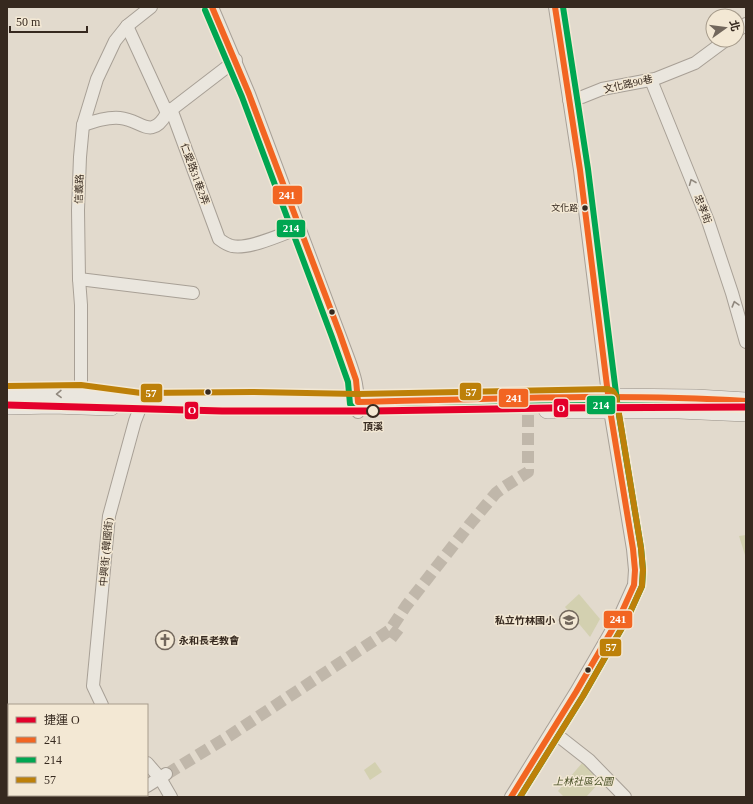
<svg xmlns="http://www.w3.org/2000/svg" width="753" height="804" viewBox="0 0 753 804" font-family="'Times New Roman','Noto Sans TC',serif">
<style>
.green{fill:#d3d0b0}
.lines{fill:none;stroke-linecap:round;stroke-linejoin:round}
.minor-tunnel{stroke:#c0b7aa;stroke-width:12;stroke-dasharray:12 6;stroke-linecap:butt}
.minor-casing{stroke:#a8a096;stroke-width:14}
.secondary-casing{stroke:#978f86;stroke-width:18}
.minor{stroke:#eae6de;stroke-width:12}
.secondary{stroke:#eae6de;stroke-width:17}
.bus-1-casing{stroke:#f3e8d4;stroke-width:9}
.bus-2-casing{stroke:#f3e8d4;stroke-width:9}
.bus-3-casing{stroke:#f3e8d4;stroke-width:9}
.bus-1{stroke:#f26522;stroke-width:6}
.bus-2{stroke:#00a651;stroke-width:6}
.bus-3{stroke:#bd8009;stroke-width:6}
.metro-1-casing{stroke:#f3e8d4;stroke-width:10}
.metro-1{stroke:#e4002b;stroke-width:7}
.oneway{stroke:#90887e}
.bus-dot{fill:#36291f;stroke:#f3e8d4;stroke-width:1.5}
.stop-dot{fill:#f3e8d4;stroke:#36291f;stroke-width:2}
.labels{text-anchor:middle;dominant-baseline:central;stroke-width:3;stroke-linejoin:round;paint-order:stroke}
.bus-label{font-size:9px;fill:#36291f;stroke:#f3e8d4;text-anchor:end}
.street-label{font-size:10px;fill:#36291f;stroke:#f3e8d4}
.stop-label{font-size:10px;font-weight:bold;fill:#36291f;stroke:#f3e8d4}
.poi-label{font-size:10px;font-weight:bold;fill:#36291f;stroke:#f3e8d4;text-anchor:end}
.park-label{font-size:10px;font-style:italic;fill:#495127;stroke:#f3e8d4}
.line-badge{stroke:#f3e8d4;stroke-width:1.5}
.badge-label{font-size:11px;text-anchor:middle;font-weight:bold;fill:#fff}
</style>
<rect width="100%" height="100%" fill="#e2dacd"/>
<g class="green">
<path d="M746,535v20h-1l-6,-19z"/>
<path d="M579,594l21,25 -10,18 -25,-30z"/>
<path d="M375,762l7,10 -12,8 -6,-10z"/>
<path d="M583,762l14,11 3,9 -14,15h-22l-6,-6z"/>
</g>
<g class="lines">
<g class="minor-tunnel">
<path d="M390,630l13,10"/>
<path d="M167,774l62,-38 161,-106 16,-24 64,-82 26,-31 8,-6 24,-15v-62"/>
</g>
<defs>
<g id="minor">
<path d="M212,7l37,87 98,261c8,21 12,35 11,57"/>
<path d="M127,26l40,87"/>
<path d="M737,31l9,-7"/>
<path d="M651,80l57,141 24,72 14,49"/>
<path d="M569,100l13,-3 20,-8 53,-10 40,-16 31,-23"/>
<path d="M171,109l48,130c4,3 8,6 13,7 16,4 51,-12 67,-18"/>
<path d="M83,125c12,-4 24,-8 37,-7 22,2 31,23 47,-5l69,-53"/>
<path d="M79,279l114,14"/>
<path d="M81,393v-88l-2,-26 -1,-69 2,-53 3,-32 14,-46 18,-38 12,-15 24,-19"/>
<path d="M102,705l-9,-19 16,-170 26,-95 5,-13v-7"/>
<path d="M552,731l37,29 36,37"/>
<path d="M147,763l13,15 11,19"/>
<path d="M147,786l19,-12"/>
<path d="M130,797l4,-2"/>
<path d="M511,797l65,-105 44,-76 14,-31 1,-15 -2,-21 -23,-139 -30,-240 -25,-163"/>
</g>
<g id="secondary">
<path d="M7,394l74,-1 59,8 112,-1 106,2 250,-5 88,1 50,3"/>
<path d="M7,406l46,-1 58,2"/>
<path d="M547,410h132l67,3"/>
</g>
</defs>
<use href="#minor" class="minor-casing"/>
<use href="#secondary" class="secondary-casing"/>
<use href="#minor" class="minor"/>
<use href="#secondary" class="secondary"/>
<defs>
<g id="bus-1">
<path d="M212,7l37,87 91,240 16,46 2,22c129,-3 259,-9 388,-1"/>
<path d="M511,797l65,-105 44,-76 14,-31 1,-15 -2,-21 -23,-139 -30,-240 -25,-163"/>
</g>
<g id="bus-2">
<path d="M205,10l37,87 90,240 16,45 2,22 3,4 5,2c129,-3 259,-9 388,-1"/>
<path d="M520,797l63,-101 44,-77 15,-33 1,-16 -2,-22 -23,-139 -30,-240 -25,-162"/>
</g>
<path id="bus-3" d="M7,386l74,-1 60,8 111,-1 106,2 250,-5 5,2 3,5 25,152 2,22 -1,16 -15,33 -44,77 -63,101"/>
</defs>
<use href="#bus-1" class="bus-1-casing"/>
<use href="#bus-2" class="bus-2-casing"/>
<use href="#bus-3" class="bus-3-casing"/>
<use href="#bus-1" class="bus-1"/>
<use href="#bus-2" class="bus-2"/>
<use href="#bus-3" class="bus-3"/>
<defs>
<path id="metro-1" d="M7,405l215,6h151l178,-3 195,-1"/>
</defs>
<use href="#metro-1" class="metro-1-casing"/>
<use href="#metro-1" class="metro-1"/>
</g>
<defs><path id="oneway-chevron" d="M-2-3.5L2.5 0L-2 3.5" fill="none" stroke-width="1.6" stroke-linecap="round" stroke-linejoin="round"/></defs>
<g class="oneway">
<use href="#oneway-chevron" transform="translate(692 182) rotate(-112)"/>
<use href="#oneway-chevron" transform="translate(735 304) rotate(-106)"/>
<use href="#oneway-chevron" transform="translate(59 394) rotate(179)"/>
</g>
<defs>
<symbol id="school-ring" viewBox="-11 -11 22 22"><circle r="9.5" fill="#f3e8d4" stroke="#72675c" stroke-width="1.5"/><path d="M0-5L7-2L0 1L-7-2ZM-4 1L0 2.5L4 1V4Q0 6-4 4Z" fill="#72675c"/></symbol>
<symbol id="church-ring" viewBox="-11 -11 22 22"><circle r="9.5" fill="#f3e8d4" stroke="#72675c" stroke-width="1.5"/><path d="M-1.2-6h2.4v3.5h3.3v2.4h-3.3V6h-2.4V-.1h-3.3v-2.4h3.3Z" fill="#72675c"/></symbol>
</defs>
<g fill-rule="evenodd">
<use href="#school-ring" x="558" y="609" width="22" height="22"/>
<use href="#church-ring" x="154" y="629" width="22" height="22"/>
</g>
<g class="bus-dot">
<circle cx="585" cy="208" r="3.5"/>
<circle cx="332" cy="312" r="3.5"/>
<circle cx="208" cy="392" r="3.5"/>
<circle cx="588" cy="670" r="3.5"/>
</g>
<circle class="stop-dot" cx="373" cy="411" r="6"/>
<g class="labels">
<g class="bus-label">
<text x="578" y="208">文化路</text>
</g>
<g class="street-label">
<text transform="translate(628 84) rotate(-13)">文化路90巷</text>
<text transform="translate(195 174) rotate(70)">仁愛路31巷2弄</text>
<text transform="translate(79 189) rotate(-88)">信義路</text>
<text transform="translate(703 209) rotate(69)">忠孝街</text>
<text transform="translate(106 552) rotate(-85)">中興街 (韓國街)</text>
</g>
<g class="stop-label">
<text x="373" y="426">頂溪</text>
</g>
<g class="poi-label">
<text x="555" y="620">私立竹林國小</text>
<text x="179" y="640" text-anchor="start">永和長老教會</text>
</g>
<g class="park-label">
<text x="583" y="781">上林社區公園</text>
</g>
</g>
<g class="line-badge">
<rect x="272" y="185" width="31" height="20" rx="4" fill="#f26522"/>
<rect x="276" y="219" width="30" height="19" rx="4" fill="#00a651"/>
<rect x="459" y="382" width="23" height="19" rx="4" fill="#bd8009"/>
<rect x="140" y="383" width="23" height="20" rx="4" fill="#bd8009"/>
<rect x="498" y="388" width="31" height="20" rx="4" fill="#f26522"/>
<rect x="586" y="395" width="30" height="20" rx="4" fill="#00a651"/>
<rect x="553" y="398" width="16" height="20" rx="4" fill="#e4002b"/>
<rect x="184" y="401" width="15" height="19" rx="4" fill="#e4002b"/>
<rect x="603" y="610" width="30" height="19" rx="4" fill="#f26522"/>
<rect x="599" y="638" width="23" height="19" rx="4" fill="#bd8009"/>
</g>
<g class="badge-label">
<text x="287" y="199">241</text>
<text x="291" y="232">214</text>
<text x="471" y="396">57</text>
<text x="151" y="397">57</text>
<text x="514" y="402">241</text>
<text x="601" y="409">214</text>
<text x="561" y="412">O</text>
<text x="192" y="414">O</text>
<text x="618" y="623">241</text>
<text x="611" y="651">57</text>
</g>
<rect width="753" height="804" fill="none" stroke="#36291f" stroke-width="16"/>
<rect x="8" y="704" width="140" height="92" fill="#f3e8d4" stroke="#a79c8c"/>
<rect x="16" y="717" width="20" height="6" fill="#e4002b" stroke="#a79c8c"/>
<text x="44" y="724" font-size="12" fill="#36291f">捷運 O</text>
<rect x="16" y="737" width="20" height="6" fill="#f26522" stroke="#a79c8c"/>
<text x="44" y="744" font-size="12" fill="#36291f">241</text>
<rect x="16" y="757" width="20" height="6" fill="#00a651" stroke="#a79c8c"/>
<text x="44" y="764" font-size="12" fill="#36291f">214</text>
<rect x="16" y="777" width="20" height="6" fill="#bd8009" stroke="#a79c8c"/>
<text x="44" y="784" font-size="12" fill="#36291f">57</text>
<g transform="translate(725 28) rotate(76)"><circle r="19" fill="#f3e8d4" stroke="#a79c8c"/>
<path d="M0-3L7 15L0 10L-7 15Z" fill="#72675c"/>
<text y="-6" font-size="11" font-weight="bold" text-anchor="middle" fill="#36291f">北</text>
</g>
<path d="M10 26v6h77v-6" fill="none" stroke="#36291f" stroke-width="2"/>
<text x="16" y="26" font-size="12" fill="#36291f" stroke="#f3e8d4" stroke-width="3" paint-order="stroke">50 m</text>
</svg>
